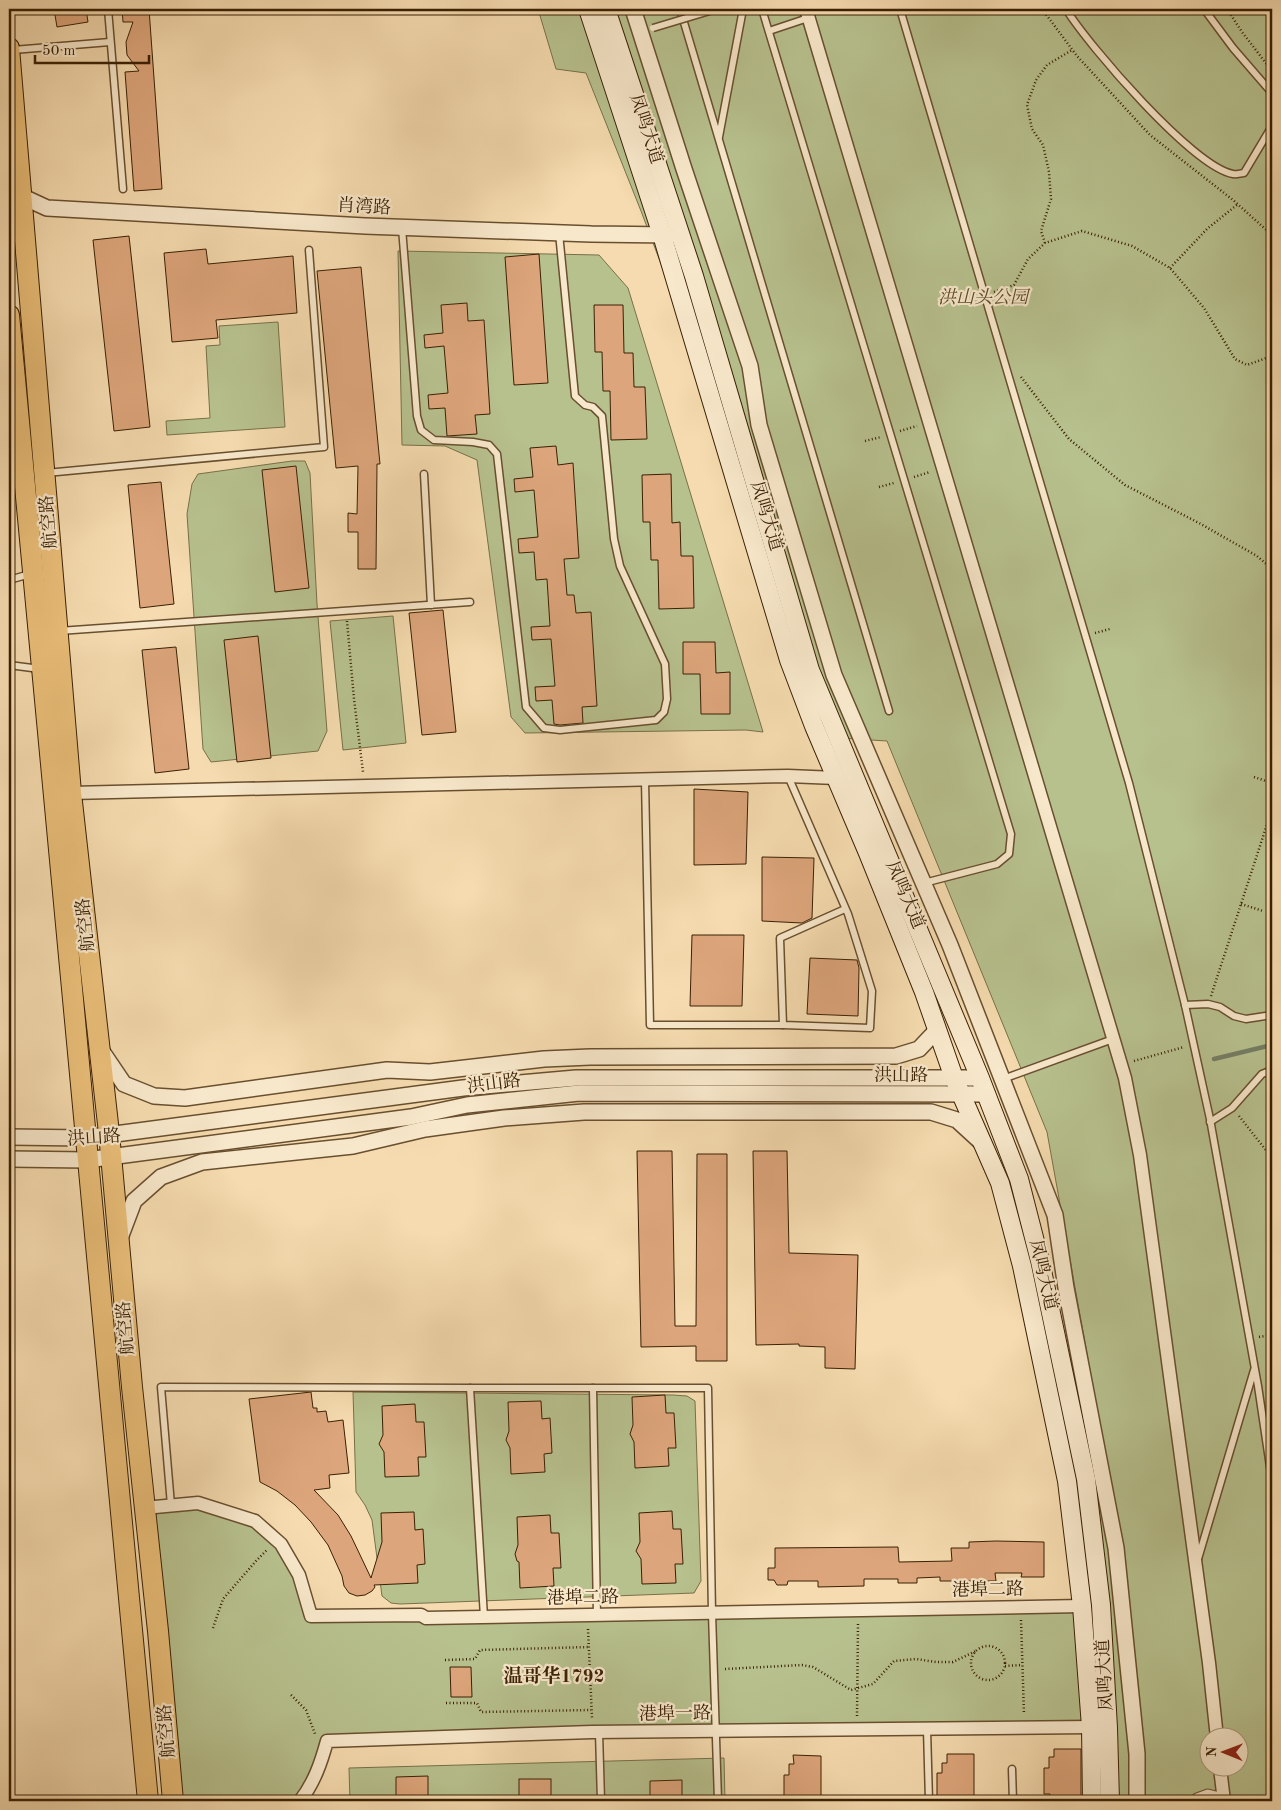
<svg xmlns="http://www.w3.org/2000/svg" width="1281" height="1810" viewBox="0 0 1281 1810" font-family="'Old Standard TT','Noto Serif SC',serif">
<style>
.green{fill:#b7c18e;stroke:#787049;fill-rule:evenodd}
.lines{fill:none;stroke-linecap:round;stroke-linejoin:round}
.stream{stroke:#757e65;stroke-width:4.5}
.building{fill:#dda57b;stroke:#3a2004}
.service-casing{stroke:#694f2f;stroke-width:9}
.pedestrian-casing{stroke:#694f2f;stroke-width:11}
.minor-casing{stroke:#694f2f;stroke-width:15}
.tertiary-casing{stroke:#694f2f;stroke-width:18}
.secondary-casing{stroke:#3a2004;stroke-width:20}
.primary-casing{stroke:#3a2004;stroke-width:22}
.path{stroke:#3a2004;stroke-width:2.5;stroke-dasharray:1 2.5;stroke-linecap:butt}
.service{stroke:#f8e8cb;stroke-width:6}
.pedestrian{stroke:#f8e8cb;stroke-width:9}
.minor{stroke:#f8e8cb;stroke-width:12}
.tertiary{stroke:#f8e8cb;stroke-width:15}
.secondary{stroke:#f8e8cb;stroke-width:18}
.primary{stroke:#eabe78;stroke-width:20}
.service-bridge-casing{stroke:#694f2f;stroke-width:9;stroke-linecap:butt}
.service-bridge{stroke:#f8e8cb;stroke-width:6}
.labels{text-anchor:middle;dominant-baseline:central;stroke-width:4.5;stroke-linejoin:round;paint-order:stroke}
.street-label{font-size:18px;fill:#3a2004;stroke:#f8e8cb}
.park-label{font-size:18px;font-style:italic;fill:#594826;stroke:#f8e8cb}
.neighbourhood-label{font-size:19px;font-weight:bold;fill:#3a2004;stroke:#f8e8cb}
</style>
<rect width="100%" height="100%" fill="#f5dbaf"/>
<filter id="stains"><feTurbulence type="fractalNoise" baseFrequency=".004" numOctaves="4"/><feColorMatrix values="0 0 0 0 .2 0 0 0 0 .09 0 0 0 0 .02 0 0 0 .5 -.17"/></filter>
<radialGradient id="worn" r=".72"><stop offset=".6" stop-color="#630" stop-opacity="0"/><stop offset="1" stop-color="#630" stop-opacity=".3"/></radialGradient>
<g class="green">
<path d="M538,9h734v1792h-170l-9,-414 -46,-255 -160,-391 -47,-3 -199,-527 -55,-138 -30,-4zM1208,1738h30v30h-30z"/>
<path d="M398,251l201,4 29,33 135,444 -17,-2 -221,3 -14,-16 -34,-257 -32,-14 -43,-1z"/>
<path d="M278,322l7,105 -118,8 -1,-14 44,-3 -4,-72 14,-1 -1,-19z"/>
<path d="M292,461h13l5,12 7,131 10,127 -9,20 -107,11 -8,-13 -16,-235 5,-30 6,-10z"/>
<path d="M393,616l13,127 -63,7 -13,-129z"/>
<path d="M353,1392l320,3 14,1 8,5 6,180 -7,12 -294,11 -9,-1 -9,-7 -10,-76 -7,-15 -9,-13z"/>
<path d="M198,1503l57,18 26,23 31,72 770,-10 9,121 -764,14 -27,60h-127l-29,-293z"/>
<path d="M724,1758l1,43h-375l-1,-33z"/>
</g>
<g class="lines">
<path class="stream" d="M1214,1059l58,-14"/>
</g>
<g class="building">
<path d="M54,9h32l2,13 -31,5z"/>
<path d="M122,9h27l13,180 -28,2 -9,-119 14,-1 -12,-16 -1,-13 7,-20h-10z"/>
<path d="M129,236l21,191 -36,4 -21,-191z"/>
<path d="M206,249l2,15 85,-8 4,57 -81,7 2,18 -46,4 -8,-89z"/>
<path d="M539,254l9,129 -34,2 -9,-128z"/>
<path d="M361,267l19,197h-3l-1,105h-18v-37h-10v-19l9,1 1,-48 -22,2 -19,-197z"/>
<path d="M467,303l1,18 16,-1 6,94 -15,1 2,19 -30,2 -2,-28 -16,1 -1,-14 20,-2 -4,-47 -19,2 -1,-13 19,-2 -2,-28z"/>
<path d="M594,305h29l1,48h9l1,34h11l2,52 -36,1 -1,-49h-7l-1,-39h-7z"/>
<path d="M556,446l2,19 15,-2 6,95 -15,1 3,36h7l2,18 15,-1 6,94 -15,1 1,16 -23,2 -6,-1 -2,-24 -16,1 -1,-14 20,-1 -4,-47 -19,1 -1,-13 19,-1 -3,-47 -11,1 -2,-28 -15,1 -1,-14 20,-2 -4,-47 -19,2 -1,-13 19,-2 -3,-29z"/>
<path d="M296,466l13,122 -34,4 -13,-122z"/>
<path d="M671,474l1,49 8,-1 1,34h12l1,52 -35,1 -1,-49h-7l-1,-38h-7l-1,-47z"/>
<path d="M161,482l13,122 -34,4 -12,-123z"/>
<path d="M443,610l13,122 -34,3 -13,-122z"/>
<path d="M258,636l13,122 -34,4 -13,-122z"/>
<path d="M683,642h32l1,31 14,-1v42h-29l-1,-40h-17z"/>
<path d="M176,647l13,122 -34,4 -13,-123z"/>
<path d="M694,789l54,3 -2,72 -52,1z"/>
<path d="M762,857l52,1 -2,60 -10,5 -40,-2z"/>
<path d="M692,935h52l-2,71h-52z"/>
<path d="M810,958l47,2 2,8 -1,48 -51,-2z"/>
<path d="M637,1151h35l3,175h21l1,-172h30v207h-31v-15l-55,1z"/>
<path d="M753,1151h34l2,102 69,2 -3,114 -30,-1v-21l-26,-1v-2l-43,1z"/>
<path d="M311,1392l2,16h4v4l9,-1 2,11 15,-2 6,53 -20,2 1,13 -16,2 24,25 13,21 20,42 11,-36 -1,-29 33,-1 1,18 8,-1 2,35 -8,1 1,18 -44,2 1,2 -3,4 -7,4 -8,1 -8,-3 -5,-7 -2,-10 -14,-31 -17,-23 -16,-17 -18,-14 -17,-9 -11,-83z"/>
<path d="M665,1395l1,18h8l2,35h-8l1,18 -34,2 -1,-26 -4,-8 3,-9 -1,-28z"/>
<path d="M541,1401l1,18 8,-1 2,35 -8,1 1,18 -34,2 -1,-26 -4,-8 3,-9 -1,-29z"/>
<path d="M415,1404l1,18h8l2,35h-8l1,19 -34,1 -1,-25 -5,-8 4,-9 -1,-29z"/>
<path d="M672,1511l1,18h8l2,35h-8l1,19 -34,1 -1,-25 -5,-8 4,-9 -1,-29z"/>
<path d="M550,1515l1,18h8l2,35h-8l1,18 -34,2 -1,-26 -2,-1 -2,-7 3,-9 -1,-28z"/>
<path d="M996,1541l48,1v35h-23l1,-4h-27l1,8h-56v-4l-23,1v5h-19v-4h-34v7l-46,1v-6h-30l-1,4h-10l-3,-5h-6v-12h7v-20l123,-1 1,15 53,-1 -1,-13h18v-6z"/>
<path d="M450,1667h21l1,30h-21z"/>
<path d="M1054,1749h27v52h-31v-7h-6v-26h5v-11h5z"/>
<path d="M947,1754h27v47h-31v-1h-6v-27h5v-10h5z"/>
<path d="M793,1755l28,1v45h-37v-26h5v-11h5z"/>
<path d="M428,1776v25h-32v-24z"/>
<rect x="519" y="1779" width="32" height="22"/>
<path d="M682,1780v21h-32v-20z"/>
</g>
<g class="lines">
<defs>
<g id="service">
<path d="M108,9l15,180"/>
<path d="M680,9l209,702"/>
<path d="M762,9l249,825 -2,20 -12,10 -73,19"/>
<path d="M900,9l229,774 56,222 25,114 48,267 14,94"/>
<path d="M1066,9c22,36 127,158 167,165 3,1 8,-1 11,-1l28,-47"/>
<path d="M1204,9l29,39 39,45"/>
<path d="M769,31l39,-13"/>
<path d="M13,50l97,-8"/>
<path d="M719,137l24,-128"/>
<path d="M402,228l15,188 4,14 13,10 39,2 16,3 8,9 29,253 18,21 16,2 96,-10 8,-8 3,-13 -2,-35 -45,-98 -6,-27 -12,-123 -9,-9 -8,-2 -10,-9 -16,-163"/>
<path d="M46,473l278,-26 -15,-197"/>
<path d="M424,474l7,131"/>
<path d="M9,580l21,-6"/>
<path d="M59,631l411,-29"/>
<path d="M9,665l31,4"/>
<path d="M788,776l60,138 24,77 -2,37 -87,-3 -3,-87 65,-29"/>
<path d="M645,780l5,245h133"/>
<path d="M1185,1005l23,-1 12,3 14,9 12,3 26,-4"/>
<path d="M1003,1079l110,-40"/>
<path d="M1210,1122l22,-14 30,-34 10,-4"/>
<path d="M593,1388l4,227"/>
<path d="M171,1505l-10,-118 309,1"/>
<path d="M1198,1559l56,-189"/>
<path d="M484,1617l-14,-229h238l4,225 6,188"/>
<path d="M927,1729l2,72"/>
<path d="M599,1732l2,69"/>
<path d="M1012,1769l1,32"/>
</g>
<path id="pedestrian" d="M1197,1801v-3l11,-4 16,4"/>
<g id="minor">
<path d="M806,9l319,1069 15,77 69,508 8,75"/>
<path d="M71,793l717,-17 48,2"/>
<path d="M144,1508l54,-5 57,18 26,23 18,31 12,41 110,-1 5,3 656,-12"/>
<path d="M1220,1768l4,33"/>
<path d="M300,1801c14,-18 21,-38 27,-60l265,-9 499,-5"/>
</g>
<g id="tertiary">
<path d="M633,9l51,160 66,197 9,59 75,250 116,270 105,270 11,73 50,260 21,206v47"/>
<path d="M9,196h12l26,12 318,18 226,8 80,1"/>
<path d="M101,1050l23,34 30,12 31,2 202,-28 43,2 114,-13 46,-2 306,-1 23,-7 18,-19"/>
<path d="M9,1137l76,1 378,-50 113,-10h404"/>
<path d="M9,1159l78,1 324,-43 56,-12 112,-12 408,1"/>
<path d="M120,1238l14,-37 27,-24 41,-15 151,-16 72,-17 79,-11 80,-6h347l26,8 24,22"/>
</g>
<g id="secondary">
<path d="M588,9l74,226 127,425 25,66 54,127 56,139 30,86 46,105 22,83 45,215 15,125 9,121 1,74"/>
<path d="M606,9l88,267 116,394 170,408 39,101 21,82 46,218 15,126 7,123 2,73"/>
</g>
<g id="primary">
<path d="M9,48l62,745 38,340 23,254 26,244 15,170"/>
<path d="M9,315l139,1486"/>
</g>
</defs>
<use href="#service" class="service-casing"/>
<use href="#pedestrian" class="pedestrian-casing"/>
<use href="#minor" class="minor-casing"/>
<use href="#tertiary" class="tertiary-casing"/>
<use href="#secondary" class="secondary-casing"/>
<use href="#primary" class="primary-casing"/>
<g class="path">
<path d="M1042,9l35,47 73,79 83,65 39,35"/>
<path d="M1227,9l15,23 30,39"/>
<path d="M1045,243l-4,-12 10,-32 -2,-27 -6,-27 -11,-16 -5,-24 9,-25 11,-15 25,-15"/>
<path d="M1170,268l37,-39 31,-25"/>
<path d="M994,292l20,-7 14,-26 17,-16 37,-12 50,15 38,22 34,40 31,51 12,6 25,-9"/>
<path d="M1021,377l48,62 56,46 74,38 58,33 15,13"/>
<path d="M900,431l17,-5"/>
<path d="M865,441l16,-4"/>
<path d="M914,477l16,-5"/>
<path d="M879,487l15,-4"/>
<path d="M347,621l7,78 9,73"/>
<path d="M1095,633l15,-4"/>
<path d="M1254,777l18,6"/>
<path d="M1241,904l22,7"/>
<path d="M1211,996l61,-187"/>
<path d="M1134,1061l50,-14"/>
<path d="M1239,1116l33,42"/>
<path d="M1259,1337l13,-2"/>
<path d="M1021,1620l3,94"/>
<path d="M213,1628l10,-29 33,-38 11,-11"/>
<path d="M588,1629l4,89"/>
<circle cx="988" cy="1663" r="17"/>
<path d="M445,1660l30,-1 5,-9 109,-3"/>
<path d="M1005,1666l17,-1"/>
<path d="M725,1669l77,-4 11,2 38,23 22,-6 21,-23 22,-2 20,3h17l23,-11"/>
<path d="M291,1695l15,15 9,24"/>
<path d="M446,1703h31l4,9 110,-2"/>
<path d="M857,1716l1,-92"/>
</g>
<use href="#service" class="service"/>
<use href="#pedestrian" class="pedestrian"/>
<use href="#minor" class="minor"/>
<use href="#tertiary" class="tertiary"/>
<use href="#secondary" class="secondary"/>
<use href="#primary" class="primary"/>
<defs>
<path id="service-bridge" d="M653,28l60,-18"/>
</defs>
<use href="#service-bridge" class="service-bridge-casing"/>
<use href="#service-bridge" class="service-bridge"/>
</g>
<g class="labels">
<g class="street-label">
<text transform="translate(646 129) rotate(72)">凤鸣大道</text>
<text transform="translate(364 207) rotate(3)">肖湾路</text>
<text transform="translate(766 516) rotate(73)">凤鸣大道</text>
<text transform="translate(49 522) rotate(-95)">航空路</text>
<text transform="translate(905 895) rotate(67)">凤鸣大道</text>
<text transform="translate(86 925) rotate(-96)">航空路</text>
<text x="901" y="1076">洪山路</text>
<text transform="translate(494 1084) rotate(-7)">洪山路</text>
<text transform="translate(94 1138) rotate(-4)">洪山路</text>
<text transform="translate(1043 1275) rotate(77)">凤鸣大道</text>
<text transform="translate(126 1328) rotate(-95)">航空路</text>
<text transform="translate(988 1590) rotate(-1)">港埠二路</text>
<text transform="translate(583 1598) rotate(-1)">港埠二路</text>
<text transform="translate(1105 1675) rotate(-93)">凤鸣大道</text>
<text transform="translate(675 1714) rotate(-1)">港埠一路</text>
<text transform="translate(167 1731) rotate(-95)">航空路</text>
</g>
<g class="park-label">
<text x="983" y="298">洪山头公园</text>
</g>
<g class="neighbourhood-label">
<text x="554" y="1677">温哥华1792</text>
</g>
</g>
<rect width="1281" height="1810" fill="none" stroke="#f5dbaf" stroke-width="30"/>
<rect x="10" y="10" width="1261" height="1790" fill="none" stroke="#3a2004" stroke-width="2.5"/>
<rect x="15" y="15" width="1251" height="1780" fill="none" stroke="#3a2004"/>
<g transform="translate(1224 1752) rotate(271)"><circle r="24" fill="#f8e8cb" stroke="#ac987b"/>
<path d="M0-4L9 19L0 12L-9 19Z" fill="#8f2418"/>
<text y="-8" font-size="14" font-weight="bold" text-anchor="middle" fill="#3a2004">N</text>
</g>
<path d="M35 55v8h114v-8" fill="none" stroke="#3a2004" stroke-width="2.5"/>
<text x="42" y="55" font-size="15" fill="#3a2004" stroke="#f8e8cb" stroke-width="4" paint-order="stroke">50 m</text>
<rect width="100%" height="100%" filter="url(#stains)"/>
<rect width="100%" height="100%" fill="url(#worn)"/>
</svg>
